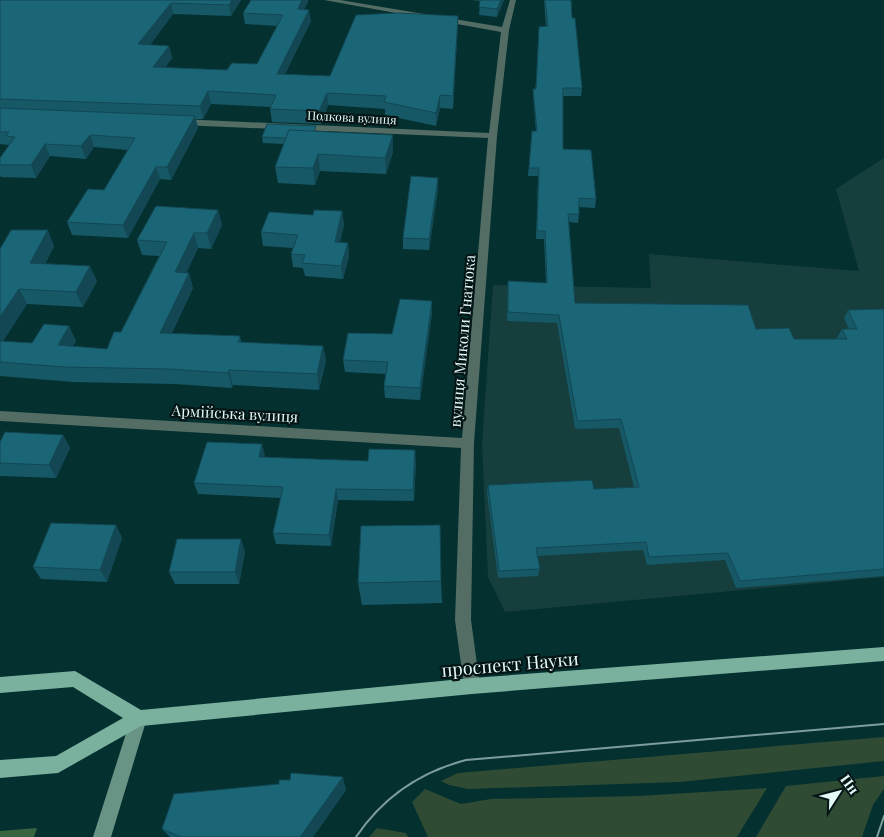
<svg xmlns="http://www.w3.org/2000/svg" width="884" height="837" viewBox="0 0 884 837" font-family="'Playfair Display',serif">
<style>
.built{fill:#163e3d}
.green{fill:#2f4b34}
.forest{fill:#386440}
.lines{fill:none;stroke-linecap:round;stroke-linejoin:round}
.minor{fill:#536d64;fill-rule:evenodd}
.secondary{fill:#699385;fill-rule:evenodd}
.primary{fill:#7ab19e;fill-rule:evenodd}
.tram{stroke:#7e9e9d;stroke-width:2}
.wall{fill:#165866}
.shaded-wall{fill:#124753}
.building{fill:#1a6677;stroke:#124753}
.labels{text-anchor:middle;dominant-baseline:central;stroke-width:4.5;stroke-linejoin:round;paint-order:stroke}
.far-street-label{font-size:12px;fill:#e4faf9;stroke:#051515}
.street-label{font-size:15px;fill:#e4faf9;stroke:#051515}
.near-street-label{font-size:18px;fill:#e4faf9;stroke:#051515}
</style>
<rect width="100%" height="100%" fill="#043030"/>
<path class="built" d="M884,158v419l-379,35 -17,-35 -6,-133 11,-159 158,3 -2,-34 210,17 -23,-82z"/>
<g class="green">
<path d="M884,737v24l-204,21 -212,7 -19,-4 -8,-4 17,-8z"/>
<path d="M884,776v13l-11,16 -11,32h-106l30,-51z"/>
<path d="M767,788l-30,49h-309l-16,-35 13,-13 36,15 30,-5 148,-3z"/>
<path d="M377,828l29,5 2,4h-39z"/>
</g>
<path class="forest" d="M37,828l-3,9h-34v-6z"/>
<g class="lines">
<path class="minor" d="M324,0h16l162,27 8,-27h6l-7,30 -12,106 -23,307 -3,177 9,66 -2,5 -6,3 -6,-3 -2,-5 -9,-66 6,-172 -461,-27v-10l462,27 26,-300 -308,-13 -4,-3 4,-3 309,14 12,-101z"/>
<path class="secondary" d="M139,710l6,2 2,6 -36,119h-18l38,-119 2,-6z"/>
<path class="primary" d="M884,647v14l-412,33 -331,32 -83,47 -58,5v-18l56,-4 67,-38 -50,-31 -73,6v-16l75,-6 66,39 331,-32z"/>
<g class="tram">
<path d="M356,837c27,-40 64,-65 110,-77l418,-36"/>
<path d="M877,837l7,-21"/>
</g>
</g>
<g class="wall">
<path d="M0,0h241l-10,16 -58,-2 -23,31 19,1 3,12 -7,10 62,2 30,-6 20,-38 -32,-2 -2,-11 65,-11 -4,7 7,12 -26,53 45,2 128,-60 -5,93 -13,-1 -4,18 -51,-11v-6l-57,-4 -7,19 -49,-2 -2,-13 1,-2 -60,-3 -8,15h-7l2,9 -27,52 -11,-1 -32,59 -56,-3 -5,-13 37,-32 24,-40 -34,-3 -8,12 -36,-3 -14,22 -35,-1 -1,-2v-17l9,-13 -9,-1z"/>
<path d="M472,0h32l-7,17 -18,-2 1,-14z"/>
<path d="M544,0h27l1,18 10,70 -1,8h-18v53l33,50 -1,9 -16,-1v7l-1,9 -9,-1 6,81 181,26 38,10h44l-1,-1 5,-9h7l-5,-11 4,-8 36,-1v267l-148,12 -11,-28 -78,5 -4,-15 -105,6 2,13 -2,7 -40,2 -11,-85 1,-8 106,4 40,-2 -15,-59 -42,1 -2,-1 -18,-105 -50,-2 1,-40 38,2 -2,-44h-8l2,-63h-10l4,-45h4l-3,-35v-7h2l11,-63z"/>
<path d="M317,132l76,20 -7,22 -66,-3 -5,14 -37,-2 -3,-16 9,-23 -21,-1 -1,-6z"/>
<path d="M438,178v11l-9,61 -26,-1v-11z"/>
<path d="M218,210l4,15 -11,24 -13,-1 -12,25h3l4,15 -21,45 68,3 1,6 82,4 3,15 -7,29 -86,-5 -1,3 -57,-4 -102,-2 -73,-6v-127l54,-3 -9,18 52,17 -14,26 -56,-3 -24,37 29,2 37,-17 7,15 -3,5 34,3 14,-17 38,-76 -17,-1 -5,-15z"/>
<path d="M342,211l2,14 -4,17 8,1 1,13 -6,23 -38,-3 -2,-8 -10,-1 -2,-13 2,-6 -30,-2 -2,-14 52,-17z"/>
<path d="M432,313l-12,87 -35,-2 -1,-12 2,-12 -41,-2 -2,-12z"/>
<path d="M63,435l7,13 -14,30 -56,-2v-34z"/>
<path d="M265,455v2l103,4h48l-2,40 -76,-1 -7,46 -55,-2 -3,-11 8,-35 -83,-4 -4,-11z"/>
<path d="M116,525l6,13 -15,44 -66,-3 -8,-12z"/>
<path d="M245,552l-6,32h-64l-6,-12z"/>
<path d="M441,581l1,22 -80,2 -4,-22z"/>
<path d="M346,790l-33,47h-143l-8,-8z"/>
</g>
<g class="shaded-wall">
<path d="M232,0h9l-10,16 -2,-11z"/>
<path d="M302,0h6v2l-9,19 -1,-12z"/>
<path d="M501,0h3l-7,17v-8z"/>
<path d="M171,3l2,11 -31,42 -4,-12z"/>
<path d="M309,10l2,11 -32,65 -2,-12z"/>
<path d="M458,16v11l-5,82v-13z"/>
<path d="M169,46l3,12 -16,21 -3,-12z"/>
<path d="M208,91l3,13 -8,15 -3,-13z"/>
<path d="M327,93l1,12 -7,19 -2,-13z"/>
<path d="M440,95v13l-4,18v-13z"/>
<path d="M195,116l3,12 -27,52 -4,-13z"/>
<path d="M90,135l4,12 -8,12 -5,-13z"/>
<path d="M393,135v17l-7,22 -1,-16z"/>
<path d="M45,144l5,12 -14,22 -5,-13z"/>
<path d="M318,154l2,17 -5,14 -2,-17z"/>
<path d="M156,167l4,12 -32,59 -5,-13z"/>
<path d="M438,178v11l-9,61v-11z"/>
<path d="M218,210l4,15 -11,24 -4,-16z"/>
<path d="M342,211l2,14 -7,30 -2,-13z"/>
<path d="M48,230l6,16 -17,32 -7,-15z"/>
<path d="M194,233l4,15 -18,39 -5,-15z"/>
<path d="M348,243l1,13 -6,23 -2,-13z"/>
<path d="M90,266l7,15 -14,26 -7,-15z"/>
<path d="M189,273l4,15 -28,60 -5,-15z"/>
<path d="M19,289l8,15 -27,42v-29z"/>
<path d="M432,301v12l-12,87v-12z"/>
<path d="M69,326l7,15 -11,19 -7,-15z"/>
<path d="M323,346l3,15 -7,29 -2,-16z"/>
<path d="M229,370l4,15 -1,3 -4,-15z"/>
<path d="M63,435l7,13 -14,30 -7,-13z"/>
<path d="M262,444l3,11 -3,13 -3,-11z"/>
<path d="M415,450l1,11 -2,40 -1,-11z"/>
<path d="M336,489l2,11 -7,46 -2,-11z"/>
<path d="M116,525l6,13 -15,44 -7,-12z"/>
<path d="M241,539l4,13 -6,32 -4,-12z"/>
<path d="M343,777l3,13 -33,47h-13z"/>
</g>
<g class="building">
<path d="M0,0h232l-3,5 -58,-2 -33,41 31,2 -16,21 74,3 5,-7 25,1 26,-49 -40,-2 8,-13h51l-4,9 11,1 -32,64 53,2 26,-61 42,-2 60,3 -5,80 -13,-1 -4,18 -52,-11 2,-6 -59,-3 -8,18 -49,-2 6,-14 -68,-4 -8,15 -200,-7z"/>
<path d="M480,0h21l-4,9 -18,-2z"/>
<path d="M545,0h26l1,18h3l7,70h-19v61l28,1 5,49 -17,-1v16h-11l7,89 173,2 8,24 33,-1 5,11h53l-5,-10h15l-9,-19 36,-1v260l-144,12 -12,-28 -79,4 -3,-15 -110,6 4,21 -41,2 -11,-86 104,-5 2,9 45,-2 -18,-68 -42,2 -2,-2 -18,-104 -51,-3v-31l39,2 -2,-52h-8l2,-63h-10l3,-37h5l-4,-42h3l3,-62 9,-1z"/>
<path d="M0,108l195,8 -28,51h-11l-33,58 -56,-3 21,-33 16,1 31,-52 -45,-3 -9,11 -36,-2 -14,21h-31v-7l15,-21 -9,-1 3,-4h-9z"/>
<path d="M267,124l49,2 -2,6 -25,-2 -3,8 -24,-1z"/>
<path d="M289,130l104,5 -8,23 -67,-4 -5,14 -38,-1z"/>
<path d="M411,176l27,2 -9,61 -26,-1z"/>
<path d="M156,206l62,4 -11,23h-13l-19,39 14,1 -29,60 80,3 -2,6 85,4 -6,28 -88,-4 -1,3 -59,-4 -104,-2 -65,-5v-21l32,2 12,-19 25,2 -11,19 49,4 7,-17h7l46,-90 -30,-2z"/>
<path d="M314,210l28,1 -7,31 13,1 -7,23 -39,-3 3,-8 -14,-1 7,-19 -37,-3 8,-20 44,3z"/>
<path d="M11,230h37l-18,33 60,3 -14,26 -57,-3 -19,28v-68z"/>
<path d="M400,299l32,2 -12,87 -36,-2 4,-24 -45,-2 5,-27 44,1z"/>
<path d="M5,432l58,3 -14,30 -49,-2v-21z"/>
<path d="M207,442l55,2 -3,13 109,4 1,-12 46,1 -2,40 -77,-1 -7,46 -56,-2 10,-46 -89,-4z"/>
<path d="M51,523l65,2 -16,45 -67,-3z"/>
<path d="M440,525l1,56 -83,2 3,-57z"/>
<path d="M177,539h64l-6,33h-66z"/>
<path d="M291,773l52,4 -43,60h-119l-19,-8 12,-35 105,-10v-4h11z"/>
</g>
<g class="labels">
<g class="far-street-label">
<text transform="translate(352 117) rotate(3)">Полкова вулиця</text>
</g>
<g class="street-label">
<text transform="translate(462 341) rotate(-85)">вулиця Миколи Гнатюка</text>
<text transform="translate(235 413) rotate(3)">Армійська вулиця</text>
</g>
<g class="near-street-label">
<text transform="translate(510 664) rotate(-5)">проспект Науки</text>
</g>
</g>
<g transform="translate(839 792) rotate(54)" stroke="#051515" stroke-width="4" paint-order="stroke">
<path d="M0-4L9 19L0 12L-9 19Z" fill="#e4faf9"/>
<text y="-8" font-size="14" font-weight="bold" text-anchor="middle" fill="#e4faf9">Пн</text>
</g>
</svg>
